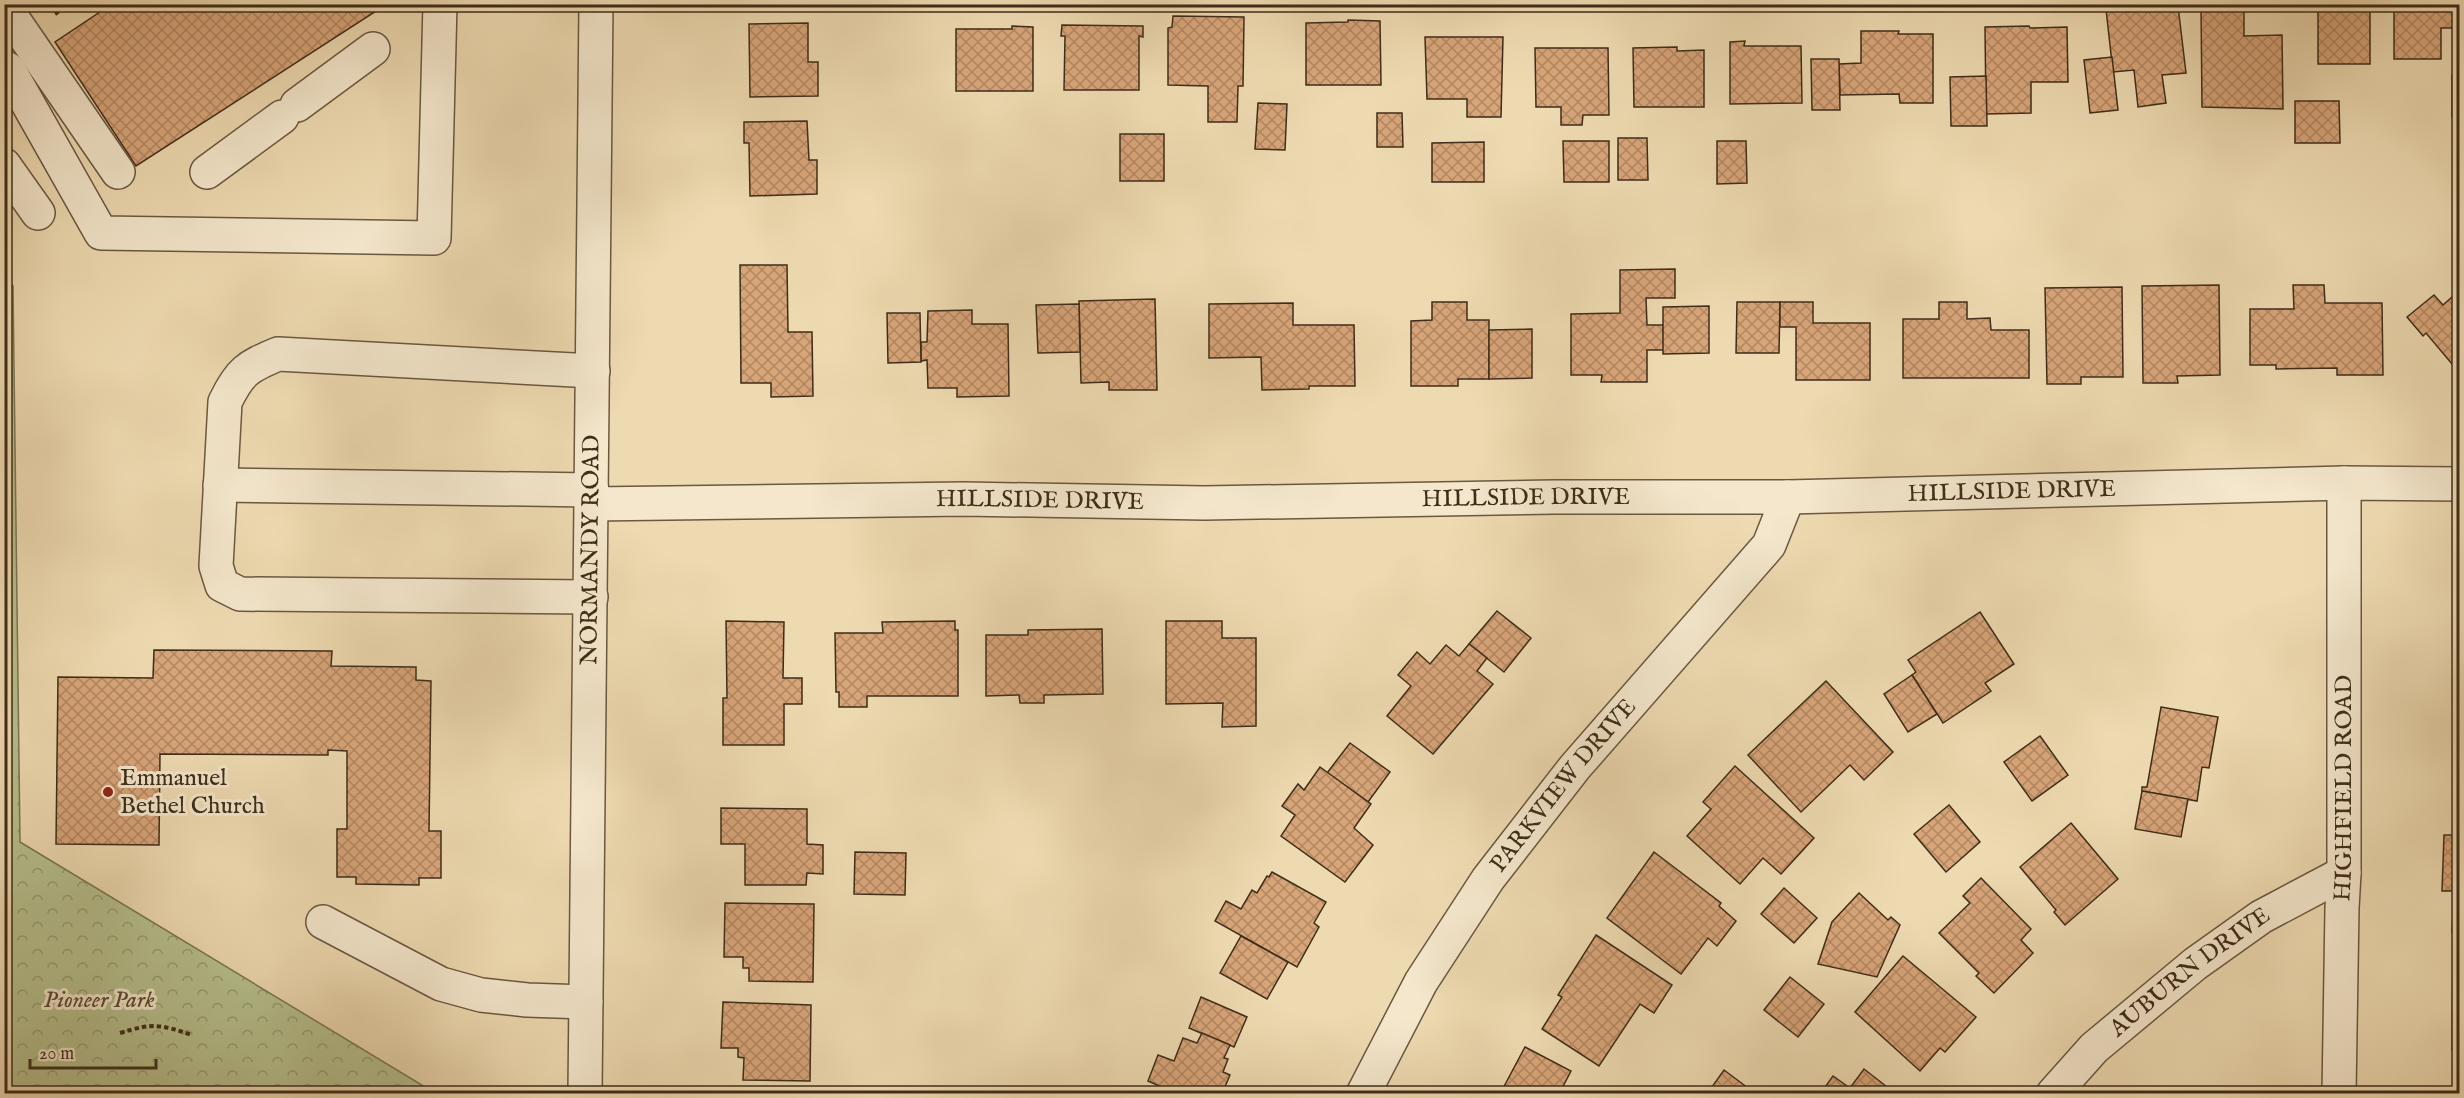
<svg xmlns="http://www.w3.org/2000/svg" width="2464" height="1098" viewBox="0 0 2464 1098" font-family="'IM FELL English',serif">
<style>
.forest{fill:url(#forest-crowns);stroke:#7a7654;stroke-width:1.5}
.building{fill:url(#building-cross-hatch);stroke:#3e2d1a;stroke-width:1.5}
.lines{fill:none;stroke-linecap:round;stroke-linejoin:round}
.minor-casing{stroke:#6a5840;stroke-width:36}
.path{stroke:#3e2d1a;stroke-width:4;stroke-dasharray:4.5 3;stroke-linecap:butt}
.minor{stroke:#f4e7cc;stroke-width:33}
.poi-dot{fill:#8f2418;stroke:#f4e7cc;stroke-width:2}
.labels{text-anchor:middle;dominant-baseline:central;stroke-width:6;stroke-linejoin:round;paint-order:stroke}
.street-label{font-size:24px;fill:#3e2d1a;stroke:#f4e7cc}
.poi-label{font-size:24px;fill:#3e2d1a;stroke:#f4e7cc;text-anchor:start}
.park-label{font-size:24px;font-style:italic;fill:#564a31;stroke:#f4e7cc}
</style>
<defs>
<pattern id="forest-crowns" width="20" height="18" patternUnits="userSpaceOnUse" patternTransform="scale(1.5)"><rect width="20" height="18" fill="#b6c08e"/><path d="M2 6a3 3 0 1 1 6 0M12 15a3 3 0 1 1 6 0" fill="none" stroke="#959c73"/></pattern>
<pattern id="building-cross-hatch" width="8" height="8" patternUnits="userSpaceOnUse" patternTransform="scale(1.5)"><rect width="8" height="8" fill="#d8a579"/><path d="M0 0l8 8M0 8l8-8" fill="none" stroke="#b18762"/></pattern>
</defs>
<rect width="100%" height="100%" fill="#eedab1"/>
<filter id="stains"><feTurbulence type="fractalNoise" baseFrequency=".00333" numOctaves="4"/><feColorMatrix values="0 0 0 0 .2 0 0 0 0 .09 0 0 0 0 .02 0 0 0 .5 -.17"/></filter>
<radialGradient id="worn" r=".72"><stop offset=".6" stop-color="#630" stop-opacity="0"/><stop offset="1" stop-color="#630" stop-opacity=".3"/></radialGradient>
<path class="forest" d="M4,274l9,12 7,556 415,251h-430z"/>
<g class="building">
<path d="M112,4h275l-251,162 -81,-124z"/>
<path d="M2244,4v32l38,-1 1,74 -81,-2 -1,-102z"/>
<rect x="2318" y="4" width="52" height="60"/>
<path d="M2394,4h66v24h-19v31h-47z"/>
<path d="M2178,6l8,67 -24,2 4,28 -28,4 -4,-37 -21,2 -7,-63 20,-2 1,5z"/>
<path d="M1173,16l71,1 -1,69h-5l-1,36h-29v-36l-40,-1v-57l4,-1z"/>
<path d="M1348,20l32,1 1,64h-75v-62l42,-1z"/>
<path d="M808,23v39h10v34l-68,1 -1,-73z"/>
<path d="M1062,25l81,1v11l-4,-1v54h-75l1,-54h-4z"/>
<path d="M1012,26l21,1v64h-77v-62h56z"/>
<path d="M2029,26l1,2 37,-1 1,55h-37v31l-45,1 -1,-87z"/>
<path d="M1861,31h38l-1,3h35v69h-33l-1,-9 -59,1 -1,-31 22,-1z"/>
<path d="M1425,37h78l-2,80h-34v-18h-40z"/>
<path d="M1745,41l-1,5h57l1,57 -72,1v-62z"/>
<path d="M1677,47v4l27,-1v57h-70l-1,-59z"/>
<path d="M1535,48h73l1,67h-26l-1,10h-21v-18h-25z"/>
<path d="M2112,57l6,53 -28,3 -6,-53z"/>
<path d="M1811,59h28l1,51h-28z"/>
<rect x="2452" y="75" width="8" height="42"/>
<path d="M1986,76l1,50h-36l-1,-49z"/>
<path d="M2295,101h44l1,42h-45z"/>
<path d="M1258,103l29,1 -2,46 -30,-1z"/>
<path d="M1377,113h25l1,34h-26z"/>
<path d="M807,121l2,39h8v34l-67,2 -1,-53h-5v-21z"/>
<rect x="1120" y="134" width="44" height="47"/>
<path d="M1618,138h29l1,42h-30z"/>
<path d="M1563,141h46v41h-45z"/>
<path d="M1717,141h29l1,42 -30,1z"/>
<path d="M1484,142v40h-52v-39z"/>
<path d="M740,265h47l1,67h24l1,64 -42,1v-14h-30z"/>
<path d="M1675,269v29h-29l1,27h16l1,25h-17v32h-46l1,-7h-31v-61l49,-1v-43z"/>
<path d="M2219,285l1,90 -43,1 1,7h-35l-1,-97z"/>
<path d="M2293,285h31l1,18h57l1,72h-46v-7l-61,1v-4h-26v-56h44z"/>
<path d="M2122,287l1,90h-42v7h-34l-2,-96z"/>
<path d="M2460,290v80l-2,1 -32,-38 -3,3 -16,-19 27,-22 9,10z"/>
<path d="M1155,299l2,91h-48v-8l-28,1 -2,-82z"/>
<path d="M1432,302h35v18h22v59h-31v7h-47v-65l21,-1z"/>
<path d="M1737,302h43l-1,51h-43z"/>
<path d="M1780,302h33v21h57v57h-74v-53h-16z"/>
<path d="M1939,302h28v17l23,-1 1,12h38v48h-126v-59h36z"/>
<path d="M1293,303v22h61l1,61h-46v3l-47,1 -1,-33 -52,1v-54z"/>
<path d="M1079,304l1,48 -42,1 -2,-48z"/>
<path d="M1709,306v47l-46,1v-47z"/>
<path d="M972,310v14h36l1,72 -52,1v-9h-29l-1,-28 -6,1v-19h6l1,-31z"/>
<path d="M887,313h33l1,49 -33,1z"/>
<path d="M1532,329v49l-43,1v-49z"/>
<path d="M1497,611l34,27 -27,34 -35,-28z"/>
<path d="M1980,612l34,52 -29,19 6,8 -48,32 -31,-48 4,-3 -8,-12z"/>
<path d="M726,621l58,1 -1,56h19v26h-18v41h-61v-47h4z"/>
<path d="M955,621v9h3v66h-91v11h-28v-15h-3l-1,-59h48l-1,-11z"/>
<path d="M1166,621h56v17h34v88l-34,1 1,-24 -57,1z"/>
<path d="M1102,629l1,65 -59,1v8h-24l-1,-8 -33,1v-61h42v-5z"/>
<path d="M1469,644l18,14 -10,13 16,13 -60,70 -46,-38 24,-30 -13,-11 19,-23 13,12 16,-19 13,11z"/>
<path d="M154,650l178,1 -1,15 85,1v13l15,1 -2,150h12v47h-22v7l-63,-1v-7h-19v-48h10v-78l-19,-1v5l-168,-1 -1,91 -103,-1 2,-167 95,1z"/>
<path d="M1912,675l25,39 -29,18 -24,-38z"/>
<path d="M1826,681l67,71 -29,28 -14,-15 -49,47 -53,-57z"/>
<path d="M2161,707l57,10 -9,51 -7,-1 -5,34 -55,-10v-4h5z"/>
<path d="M2040,736l28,39 -36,26 -28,-39z"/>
<path d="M1350,743l40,29 -22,30 -41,-29z"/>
<path d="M1735,766l79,72 -33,36 -18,-16 -23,26 -53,-48 24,-27 -8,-7z"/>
<path d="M1320,767l51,37 -17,24 19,17 -28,37 -64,-46 14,-21 -13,-9 16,-22 6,6z"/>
<path d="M2142,791l46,8 -7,38 -46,-8z"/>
<path d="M2457,795h3v137h-8l2,-41h-12l2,-56h12z"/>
<path d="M1949,805l31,37 -34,30 -32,-38z"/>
<path d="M721,808l86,1v35l16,1v29l-16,-1 -1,12h-61v-41h-24z"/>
<path d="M2071,823l47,56 -53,46 -11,-13 2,-2 -36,-43z"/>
<path d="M855,852l51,1 -1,42 -51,-1z"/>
<path d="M1654,852l67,51 -2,3 17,15 -19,25 -9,-8 -27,36 -74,-56z"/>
<path d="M1272,872l54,30 -12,21 5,4 -22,40 -82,-46 11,-20 15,8 11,-19 5,3 10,-17 2,1z"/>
<path d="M1981,878l50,51 -10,11 12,13 -39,40 -18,-17 3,-3 -40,-40 31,-30 -7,-7z"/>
<path d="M1784,888l33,30 -23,25 -33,-29z"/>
<path d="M1859,893l29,27 3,-3 9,8 -23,52 -59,-13 14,-42z"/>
<path d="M725,903l89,1 -1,78 -64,-1v-13h-6v-11h-19z"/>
<path d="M1596,935l76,50 -18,28 -14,-9 -41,62 -57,-37 20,-32 -4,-2z"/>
<path d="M1241,936l47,26 -21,37 -47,-26z"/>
<path d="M2453,954h7v97l-8,-1z"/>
<path d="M1903,956l73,61 -31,35 -5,-4 -20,23 -65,-59z"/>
<path d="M1790,977l34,27 -26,33 -34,-27z"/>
<path d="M1201,997l46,20 -13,30 -45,-19z"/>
<path d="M723,1002l88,3 -1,76 -67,-1 1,-22 -6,-1v-9h-17z"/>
<path d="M1202,1033l28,12 -6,13 4,1 -5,13 7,3 -8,19h-62l2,-7 -14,-6 10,-26 16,6 9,-23 14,5z"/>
<path d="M1525,1047l46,24 -12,23h-59z"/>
<path d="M1864,1069l32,25h-76l13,-18 17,12z"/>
<path d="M1724,1070l32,24h-49z"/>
</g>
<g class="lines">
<defs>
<g id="minor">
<path d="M15,22l103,150"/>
<path d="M4,67l5,3 92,163 333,5 6,-234"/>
<path d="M297,105l76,-56"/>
<path d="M4,165l34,48"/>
<path d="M207,172l75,-55"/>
<path d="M220,485l372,5"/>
<path id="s1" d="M592,504l372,-5 241,4 350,-6h233l556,-14 116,1"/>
<path d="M591,597l-351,-3 -18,-9 -6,-19 9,-164c15,-31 22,-35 53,-48l315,17"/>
<path d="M323,922l118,62 40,11 46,5 59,2"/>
<path id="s2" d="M585,1094l11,-1090"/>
<path id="s3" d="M1363,1094l58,-112 67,-103 87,-112 194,-222 19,-48"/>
<path id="s4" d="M2053,1094l41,-46 101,-84 66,-47 83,-44"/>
<path id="s5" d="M2339,1094l3,-186 2,-35v-390"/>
</g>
</defs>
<use href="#minor" class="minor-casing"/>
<g class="path">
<path d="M55,14l14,-10"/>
<path d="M4,1013h1"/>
<path d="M120,1033c33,-10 39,-9 72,2"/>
</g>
<use href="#minor" class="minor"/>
</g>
<circle class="poi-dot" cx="108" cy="792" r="6"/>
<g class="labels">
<g class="street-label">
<text stroke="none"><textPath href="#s1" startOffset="1420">HILLSIDE DRIVE</textPath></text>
<text stroke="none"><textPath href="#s1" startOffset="934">HILLSIDE DRIVE</textPath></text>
<text stroke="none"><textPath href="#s1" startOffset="448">HILLSIDE DRIVE</textPath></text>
<text stroke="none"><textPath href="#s2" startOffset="544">NORMANDY ROAD</textPath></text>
<text stroke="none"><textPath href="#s3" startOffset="369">PARKVIEW DRIVE</textPath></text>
<text stroke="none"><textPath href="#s5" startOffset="306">HIGHFIELD ROAD</textPath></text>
<text stroke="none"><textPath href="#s4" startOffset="184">AUBURN DRIVE</textPath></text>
</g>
<g class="poi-label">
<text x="120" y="778">Emmanuel<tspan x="120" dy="28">Bethel Church</tspan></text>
</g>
<g class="park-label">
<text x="99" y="1000">Pioneer Park</text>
</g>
</g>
<rect width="2464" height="1098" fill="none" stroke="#eedab1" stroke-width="24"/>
<rect x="6" y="6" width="2452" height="1086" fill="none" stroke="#3e2d1a" stroke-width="3"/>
<rect x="12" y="12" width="2440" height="1074" fill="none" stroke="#3e2d1a" stroke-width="1.5"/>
<path d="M30 1059v9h126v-9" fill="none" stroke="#3e2d1a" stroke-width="3"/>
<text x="39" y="1059" font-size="18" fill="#3e2d1a" stroke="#f4e7cc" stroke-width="4.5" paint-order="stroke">20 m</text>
<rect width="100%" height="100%" filter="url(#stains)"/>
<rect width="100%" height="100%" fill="url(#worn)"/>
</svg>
